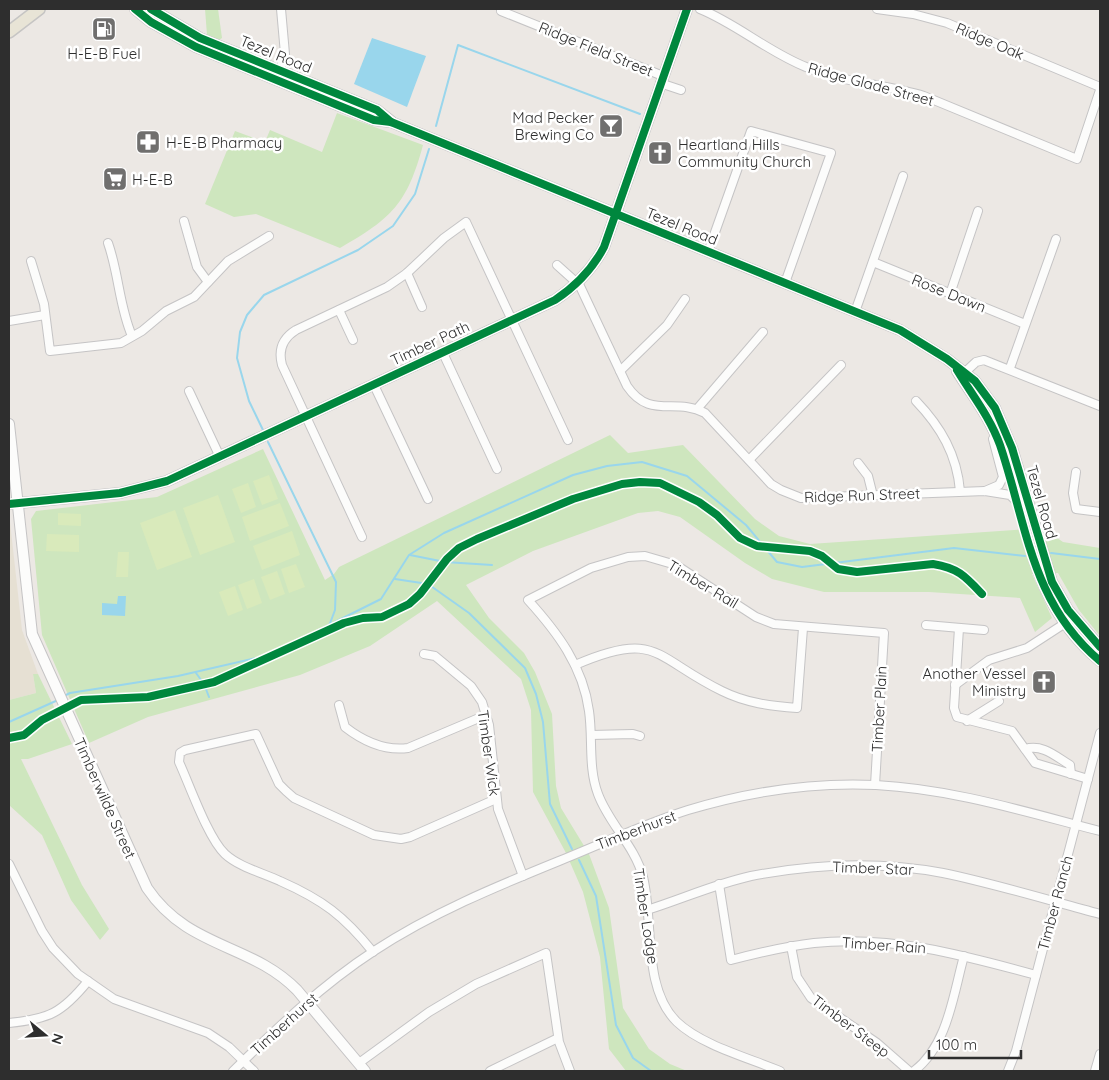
<svg xmlns="http://www.w3.org/2000/svg" width="1109" height="1080" viewBox="0 0 1109 1080" font-family="Quicksand,sans-serif">
<style>
.education{fill:#e6e0d3}
.green{fill:#cee6be}
.pitch{fill:#d9eabb}
.water{fill:#99d6ec}
.lines{fill:none;stroke-linecap:round;stroke-linejoin:round}
.stream{stroke:#99d6ec;stroke-width:2}
.street-casing{stroke:#c5c4c5;stroke-width:10}
.secondary-casing{stroke:#c5c4c5;stroke-width:12}
.primary-casing{stroke:#c6c5c4;stroke-width:14}
.street{stroke:#fcfcfb;stroke-width:8}
.secondary{stroke:#fcfcfb;stroke-width:10}
.primary{stroke:#e8e4d6;stroke-width:11}
.cycleway-casing{stroke:#fff;stroke-width:11}
.cycleway{stroke:#00873e;stroke-width:8}
.labels{text-anchor:middle;dominant-baseline:central;stroke-width:5;stroke-linejoin:round;paint-order:stroke}
.street-label{font-size:15px;fill:#2e2e2e;stroke:#fff}
.poi-label{font-size:15px;fill:#2e2e2e;stroke:#fff;text-anchor:start}
</style>
<rect width="100%" height="100%" fill="#ece8e4"/>
<path class="education" d="M9,513l13,117 16,44h-5l3,19 -27,7z"/>
<g class="green">
<path d="M205,9h13l4,29 -3,2 -12,-5z"/>
<path d="M337,113l86,32c-16,59 -31,73 -83,103l-84,-34 -22,3 -29,-13 30,-73 30,11 5,-12 52,22z"/>
<path d="M610,435l18,18 55,-8 72,74 24,17 31,8 233,-16 20,14 37,6v88l-21,-26 -21,-37 -26,1 20,44 -17,14 -15,-34 -91,-6h-105l-52,-13 -27,-16 -65,-46 -22,-6 -20,2 -105,38 -67,34 23,33 35,35 11,19 17,42 4,72 5,22 28,46 20,54 14,100 26,41 21,15 17,7h-61l-17,-22 -9,-92 -17,-65 -17,-39 -33,-61 -2,-82 -10,-31 -84,-78 -67,45 -70,29 -152,42 -59,26 -47,-108 -11,-116 5,-8 121,-14 106,-48 62,131 9,-6 5,-7z"/>
<path d="M33,674h5l34,70 -44,15h-7l61,126 27,44 -9,11 -29,-40 -29,-65 -33,-30v-105l27,-7z"/>
</g>
<g class="pitch">
<path d="M269,475l9,24 -16,6 -9,-24z"/>
<path d="M248,483l8,24 -15,6 -9,-24z"/>
<path d="M218,495l17,47 -35,13 -17,-47z"/>
<path d="M280,503l9,23 -39,15 -8,-24z"/>
<path d="M175,510l17,47 -35,13 -17,-47z"/>
<path d="M58,513l23,1v12l-23,-1z"/>
<path d="M292,531l8,24 -38,15 -9,-24z"/>
<path d="M47,534l32,1v17l-33,-1z"/>
<path d="M118,552h11l-1,25h-12z"/>
<path d="M296,564l9,23 -16,6 -8,-24z"/>
<path d="M277,571l8,23 -15,6 -9,-23z"/>
<path d="M254,579l8,24 -15,6 -9,-24z"/>
<path d="M235,586l8,24 -15,6 -9,-24z"/>
</g>
<g class="water">
<path d="M372,38l54,18 -19,51 -53,-23z"/>
<path d="M118,596h8l-1,20 -23,-1v-12l15,1z"/>
</g>
<g class="lines">
<g class="stream">
<path d="M436,126l22,-81 182,69"/>
<path d="M263,430l-14,-29 -12,-43 3,-26 7,-17 17,-20 94,-45 35,-24 22,-32 14,-45"/>
<path d="M268,442l68,140 -1,28 -6,16"/>
<path d="M1051,553l49,6"/>
<path d="M410,555l35,7 47,3"/>
<path d="M395,579l33,5 41,29 56,55 11,26 7,28 7,82 22,45"/>
<path d="M196,673l8,11 5,13"/>
<path d="M64,696l6,-3 108,-17 91,-21 112,-56 28,-44 35,-22 129,-58 34,-9 35,-4 45,14 59,49 31,37 25,5 152,-19 71,8"/>
<path d="M9,722l49,-22"/>
<path d="M579,860l17,36 20,129 17,33 18,13"/>
</g>
<defs>
<g id="street">
<path d="M502,9l-1,2 162,65"/>
<path d="M700,9c37,15 68,43 106,58 38,16 79,17 118,29l153,63 23,-69"/>
<path d="M877,9l36,5 34,9 153,64"/>
<path d="M278,76l7,-22 -4,-45"/>
<path d="M660,83l21,7"/>
<path d="M184,221l13,46 11,15"/>
<path d="M108,243c11,31 11,63 24,93"/>
<path d="M708,252l43,-121 80,22 -46,130"/>
<path d="M31,261l13,43 6,47 71,-8 21,-12 24,-20 28,-14 34,-36 41,-25"/>
<path d="M873,262l152,62"/>
<path d="M557,265l20,18"/>
<path d="M407,273l15,34"/>
<path d="M578,282l49,104c23,34 48,11 78,27l66,71 10,6 20,8 184,-7 25,4 7,7"/>
<path d="M950,294l28,-83"/>
<path d="M339,310l14,30"/>
<path d="M855,312l48,-136"/>
<path d="M9,321l36,-6"/>
<path d="M443,353l54,116"/>
<path d="M1010,368l46,-129"/>
<path d="M620,371l47,-46 18,-26"/>
<path d="M962,375l14,-13 8,-2 116,46"/>
<path d="M374,385l54,114"/>
<path d="M189,391l31,66"/>
<path d="M916,401c25,26 41,54 44,90"/>
<path d="M697,409l66,-77"/>
<path d="M749,460l92,-95"/>
<path d="M858,463l10,13 5,20"/>
<path d="M1076,472l-3,21 3,16 24,3"/>
<path d="M985,491l14,-6 4,-8 -10,-38"/>
<path d="M362,537l-80,-172c-4,-15 1,-27 14,-35l91,-43 20,-14 37,-35 22,-16 102,218"/>
<path d="M926,625l58,5"/>
<path d="M959,628l-5,80 3,9 55,14 23,32 53,16"/>
<path d="M424,654l11,2 36,30 11,16 7,23 9,84 25,67"/>
<path d="M575,665c83,-36 79,-7 147,26 24,12 49,15 75,17l6,-80"/>
<path d="M955,685l34,-25 38,-12 43,-28"/>
<path d="M339,705l6,22c18,14 40,24 63,21l78,-33"/>
<path d="M967,721l32,-20"/>
<path d="M591,735l42,-1 7,2"/>
<path d="M1025,749c18,-5 30,7 45,16l1,9"/>
<path d="M9,864l33,67 11,17 25,26 36,25 94,34 21,14 25,24"/>
<path d="M719,884l12,76c27,-7 55,-14 83,-17 76,-8 149,12 222,32"/>
<path d="M647,910c35,-11 68,-26 104,-34 62,-12 129,-15 192,-3 53,11 105,27 157,41"/>
<path d="M791,946l6,31 14,21 66,45 32,28"/>
<path d="M373,952c-29,-36 -50,-52 -93,-71 -17,-8 -41,-14 -55,-27 -17,-16 -35,-68 -46,-92l1,-9 5,-3 71,-16 23,50 7,7 8,7 80,37 27,4 9,-2 86,-38"/>
<path d="M9,1023c40,-4 53,-10 79,-42"/>
<path d="M359,1063l70,-51 47,-28 70,-31 13,89 11,29"/>
<path d="M233,1071c44,-43 89,-86 141,-120 58,-38 121,-64 185,-90 42,-17 85,-37 129,-51 60,-18 125,-28 188,-25 77,4 150,27 224,46"/>
<path d="M490,1071l68,-33"/>
<path d="M780,1071c-31,-13 -79,-26 -103,-49 -35,-34 -23,-101 -34,-145 -8,-31 -34,-53 -45,-83 -10,-26 -5,-56 -9,-83 -6,-45 -32,-79 -61,-111l63,-32 37,-11 17,-1 31,9 80,52 18,7 110,9 -9,152"/>
<path d="M914,1071c34,-26 39,-76 50,-115"/>
<path d="M1008,1071l8,-20 84,-318"/>
<path d="M1095,1071l5,-17"/>
</g>
<g id="secondary">
<path d="M135,9l16,13 45,25 178,73 17,2 509,208 47,29 28,22 20,27 17,40 40,134 16,28 32,37"/>
<path d="M151,9l49,29 177,72 14,11"/>
<path d="M957,371c15,24 32,45 42,72 31,81 29,158 101,218"/>
<path d="M9,424l23,210 115,254c41,61 104,55 150,102l68,81"/>
<path d="M9,504l111,-11 47,-12 388,-181c21,-14 37,-30 49,-53l83,-238"/>
</g>
<path id="primary" d="M9,32l30,-23"/>
</defs>
<use href="#street" class="street-casing"/>
<use href="#secondary" class="secondary-casing"/>
<use href="#primary" class="primary-casing"/>
<use href="#street" class="street"/>
<use href="#secondary" class="secondary"/>
<use href="#primary" class="primary"/>
<defs>
<g id="cycleway">
<path d="M135,9l16,13 45,25 178,73 17,2 509,208 47,29 28,22 20,27 17,40 40,134 16,28 32,37"/>
<path d="M151,9l49,29 177,72 14,12"/>
<path d="M957,370c15,25 33,47 43,75 27,80 31,158 100,216"/>
<path d="M9,504l111,-11 47,-12 388,-181c21,-14 37,-30 49,-53l83,-238"/>
<path d="M9,738l15,-3 18,-15 39,-20 67,-3 66,-15 130,-59 19,-5 19,-1 27,-13 11,-10 27,-35 12,-11 18,-9 96,-40 49,-15 18,-2 20,1 39,19 18,13 23,23 17,8 53,5 12,5 16,13 19,3 76,-8c25,4 32,12 49,30"/>
</g>
</defs>
<use href="#cycleway" class="cycleway-casing"/>
<use href="#cycleway" class="cycleway"/>
</g>
<defs>
<symbol id="fuel-square" viewBox="-11 -11 22 22"><rect x="-9" y="-9" width="18" height="18" rx="4" fill="#706f6e" stroke="#fff"/><path d="M-5.5-6h7V0h2V4h1.3V-2.5L3-4.5l.8-.8L6-3V5H2.5V1h-1V6h-7ZM-4.2-4.7v3.2H.2V-4.7Z" fill="#fff"/></symbol>
<symbol id="bar-square" viewBox="-11 -11 22 22"><rect x="-9" y="-9" width="18" height="18" rx="4" fill="#706f6e" stroke="#fff"/><path d="M-6-5H6L.8 .8V4.5H3.5V6h-7V4.5H-.8V.8Z" fill="#fff"/></symbol>
<symbol id="pharmacy-square" viewBox="-11 -11 22 22"><rect x="-9" y="-9" width="18" height="18" rx="4" fill="#706f6e" stroke="#fff"/><path d="M-2-6h4v4h4v4h-4v4h-4v-4h-4v-4h4Z" fill="#fff"/></symbol>
<symbol id="church-square" viewBox="-11 -11 22 22"><rect x="-9" y="-9" width="18" height="18" rx="4" fill="#706f6e" stroke="#fff"/><path d="M-1.2-6h2.4v3.5h3.3v2.4h-3.3V6h-2.4V-.1h-3.3v-2.4h3.3Z" fill="#fff"/></symbol>
<symbol id="supermarket-square" viewBox="-11 -11 22 22"><rect x="-9" y="-9" width="18" height="18" rx="4" fill="#706f6e" stroke="#fff"/><path d="M-6-5.5h2.5l.6 2H6L4.5 2H-2.5L-4.4-4H-6ZM-1.5 3.2a1.3 1.3 0 1 0 .1 0ZM3 3.2a1.3 1.3 0 1 0 .1 0Z" fill="#fff"/></symbol>
</defs>
<g fill-rule="evenodd">
<use href="#fuel-square" x="90" y="15" width="28" height="28"/>
<use href="#bar-square" x="597" y="112" width="28" height="28"/>
<use href="#pharmacy-square" x="134" y="128" width="28" height="28"/>
<use href="#church-square" x="646" y="139" width="28" height="28"/>
<use href="#supermarket-square" x="101" y="165" width="28" height="28"/>
<use href="#church-square" x="1030" y="668" width="28" height="28"/>
</g>
<g class="labels">
<g class="street-label">
<text transform="translate(990 41) rotate(23)">Ridge Oak</text>
<text transform="translate(596 49) rotate(22)">Ridge Field Street</text>
<text transform="translate(276 54) rotate(22)">Tezel Road</text>
<text transform="translate(871 84) rotate(15)">Ridge Glade Street</text>
<text transform="translate(682 226) rotate(22)">Tezel Road</text>
<text transform="translate(949 293) rotate(22)">Rose Dawn</text>
<text transform="translate(430 343) rotate(-25)">Timber Path</text>
<text transform="translate(862 495) rotate(-2)">Ridge Run Street</text>
<text transform="translate(1042 502) rotate(74)">Tezel Road</text>
<text transform="translate(703 584) rotate(31)">Timber Rail</text>
<text transform="translate(879 709) rotate(-87)">Timber Plain</text>
<text transform="translate(489 753) rotate(82)">Timber Wick</text>
<text transform="translate(105 798) rotate(66)">Timberwilde Street</text>
<text transform="translate(636 830) rotate(-21)">Timberhurst</text>
<text transform="translate(873 868) rotate(2)">Timber Star</text>
<text transform="translate(1055 903) rotate(-75)">Timber Ranch</text>
<text transform="translate(646 916) rotate(81)">Timber Lodge</text>
<text transform="translate(884 945) rotate(4)">Timber Rain</text>
<text transform="translate(284 1024) rotate(-42)">Timberhurst</text>
<text transform="translate(851 1026) rotate(37)">Timber Steep</text>
</g>
<g class="poi-label">
<text x="104" y="53" text-anchor="middle">H-E-B Fuel</text>
<text x="594" y="117" text-anchor="end">Mad Pecker<tspan x="594" dy="17">Brewing Co</tspan></text>
<text x="166" y="142">H-E-B Pharmacy</text>
<text x="678" y="144">Heartland Hills<tspan x="678" dy="17">Community Church</tspan></text>
<text x="132" y="179">H-E-B</text>
<text x="1026" y="673" text-anchor="end">Another Vessel<tspan x="1026" dy="17">Ministry</tspan></text>
</g>
</g>
<rect width="1109" height="1080" fill="none" stroke="#2e2e2e" stroke-width="20"/>
<g transform="translate(45 1035) rotate(108)" stroke="#ffffff" stroke-width="4" paint-order="stroke">
<path d="M0-4L9 19L0 12L-9 19Z" fill="#2e2e2e"/>
<text y="-8" font-size="14" font-weight="bold" text-anchor="middle" fill="#2e2e2e">N</text>
</g>
<path d="M929 1050v8h92v-8" fill="none" stroke="#2e2e2e" stroke-width="2.5"/>
<text x="936" y="1050" font-size="15" fill="#2e2e2e" stroke="#ffffff" stroke-width="4" paint-order="stroke">100 m</text>
</svg>
